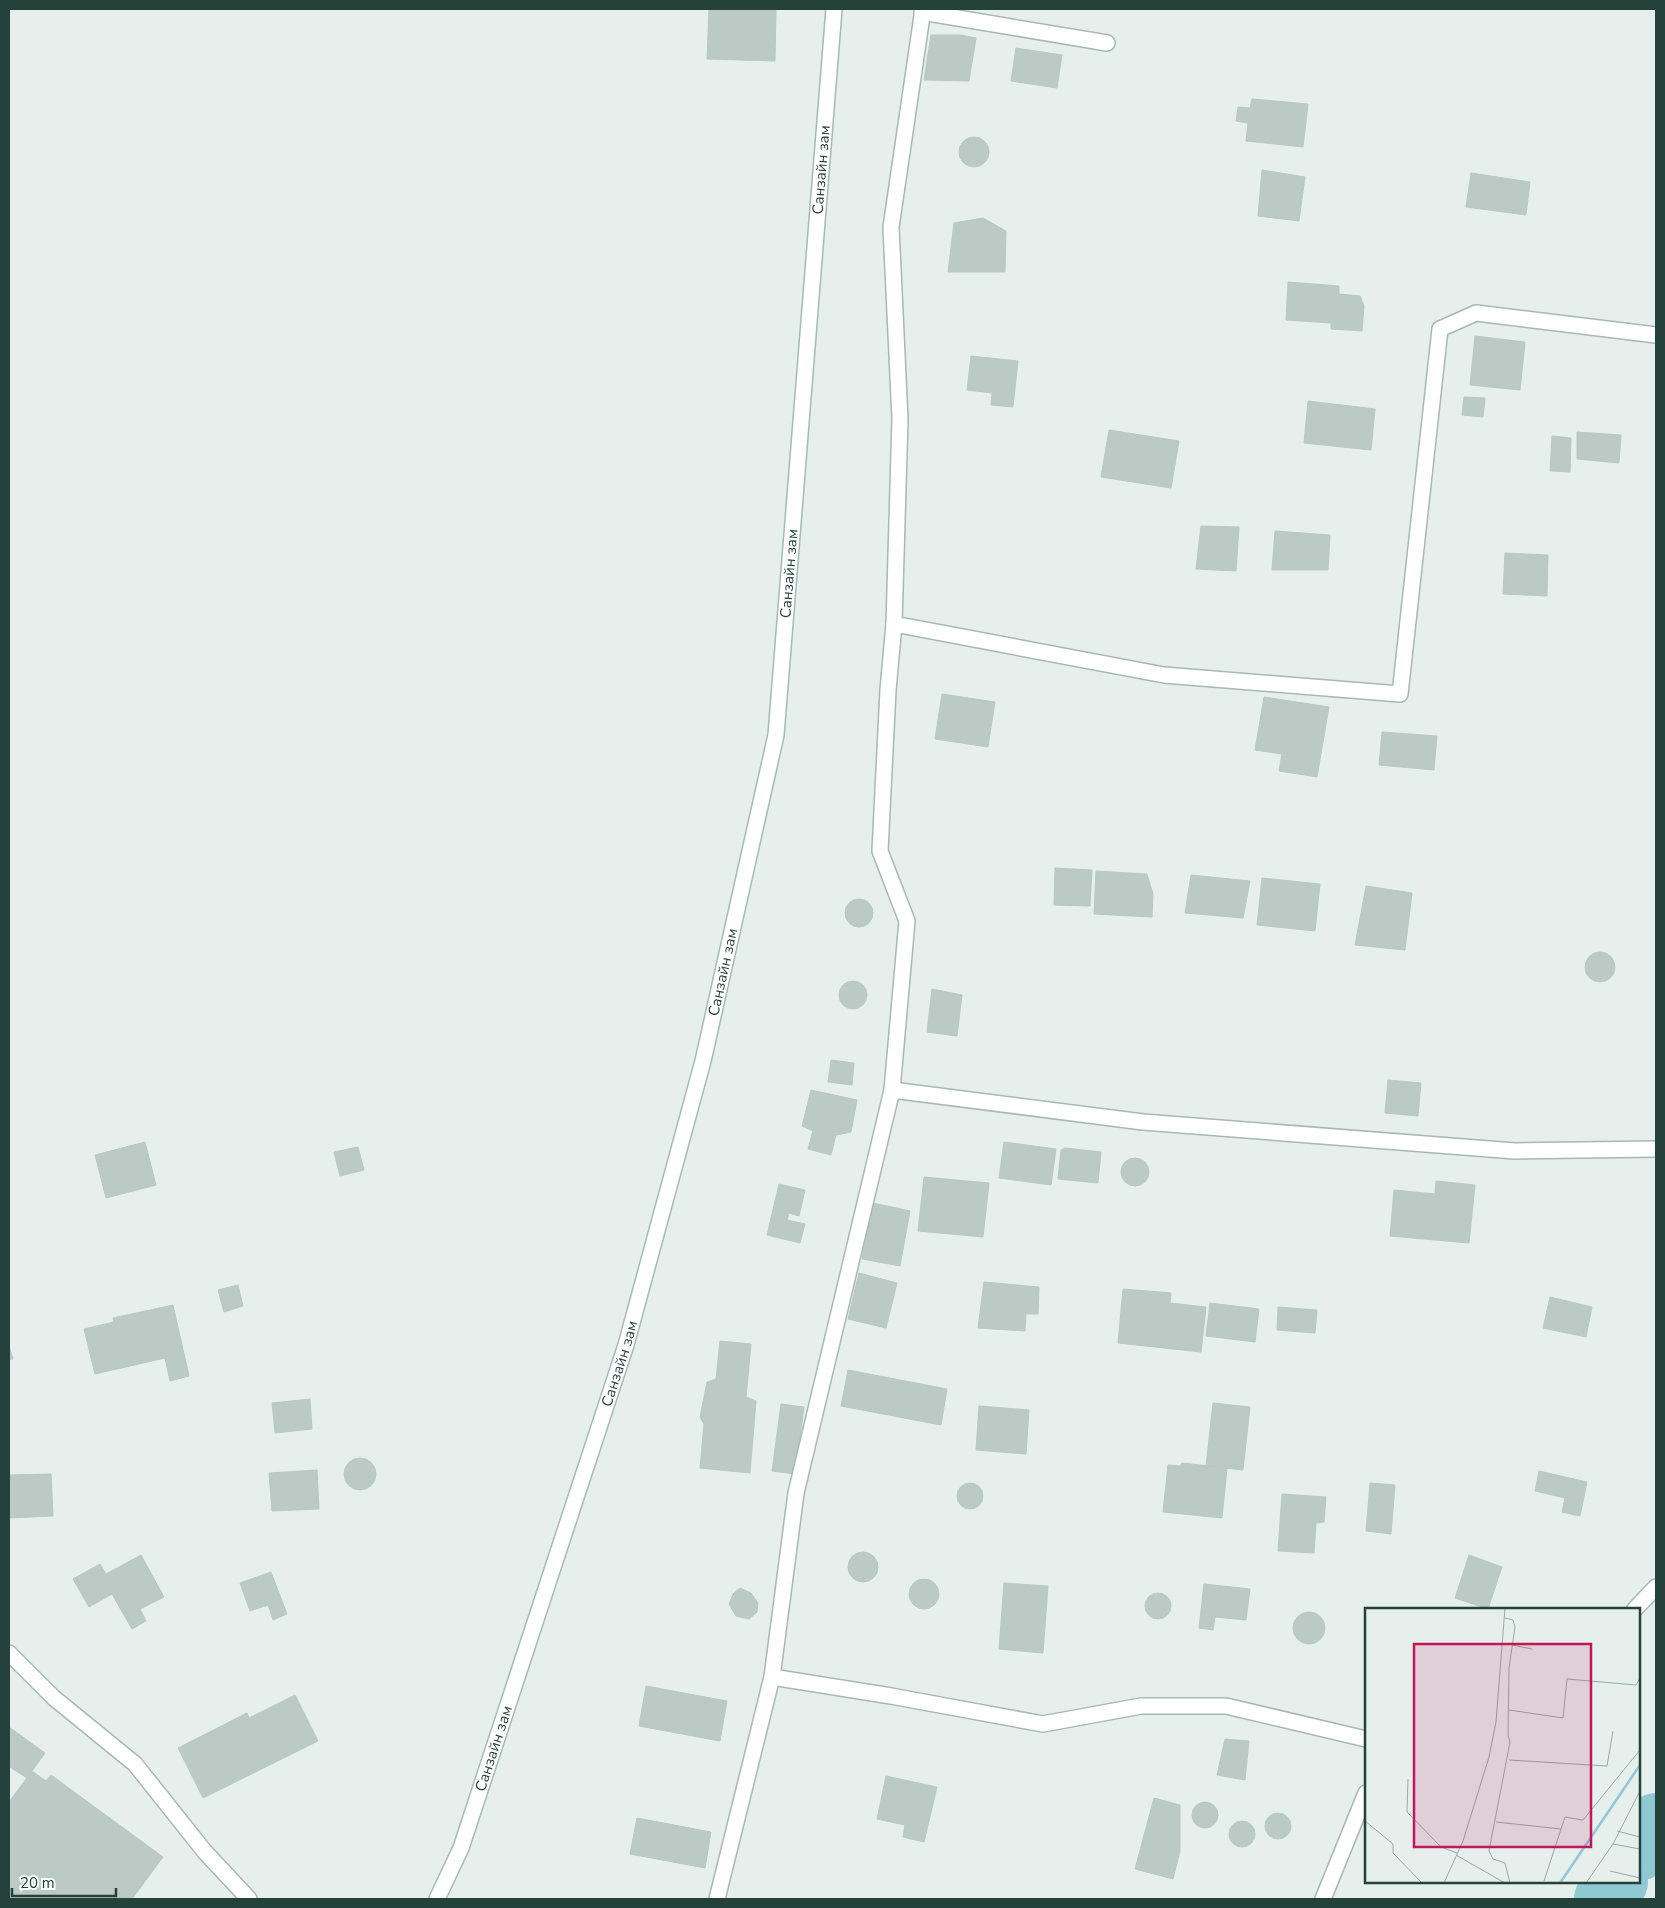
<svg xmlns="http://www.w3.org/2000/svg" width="1665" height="1908" viewBox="0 0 1665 1908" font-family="'Nunito Sans',sans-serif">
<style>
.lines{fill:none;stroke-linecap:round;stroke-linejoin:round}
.river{stroke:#8ec9d4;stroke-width:62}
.building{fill:#bbcac4;stroke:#b8c9c2}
.street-casing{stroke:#a8b8b2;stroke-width:18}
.secondary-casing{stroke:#a4bbb3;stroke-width:18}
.street{stroke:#fff;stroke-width:15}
.secondary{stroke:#fff;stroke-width:15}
.labels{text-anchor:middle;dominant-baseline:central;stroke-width:4;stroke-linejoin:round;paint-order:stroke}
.street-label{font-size:15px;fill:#24423a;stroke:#f7fbf9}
.inset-river{fill:none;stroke:#8ec9d4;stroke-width:2.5}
.inset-road{fill:none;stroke:#98aaa4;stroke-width:1}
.view{fill:#c2185b;fill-opacity:0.15;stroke:#c2185b;stroke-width:2.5}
.inset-edge{fill:none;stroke:#24423a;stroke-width:2.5}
</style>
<rect width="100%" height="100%" fill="#e6efeb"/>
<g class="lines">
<g class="river">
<path d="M1639,1850l17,-26"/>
<path d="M1605,1899l12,-17"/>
</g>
</g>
<g class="building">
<path d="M709,9h67l-1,52 -68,-2z"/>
<path d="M931,35h29l16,3 -7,43 -45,-1z"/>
<path d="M1016,48l46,7 -5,33 -46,-7z"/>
<path d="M1252,99l56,5 -5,43 -57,-6 2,-18 -12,-2 2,-14 12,1z"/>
<circle cx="974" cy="152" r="15"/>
<path d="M1262,170l43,7 -6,44 -41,-5z"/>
<path d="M1471,173l59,9 -4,33 -60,-8z"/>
<path d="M983,218l23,13 -1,41h-57l6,-49z"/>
<path d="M1288,282l51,4v8l21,2 4,10 -2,25 -31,-2v-6l-45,-3z"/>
<path d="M1475,336l50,6 -5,48 -50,-5z"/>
<path d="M971,356l47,5 -5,46 -22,-2 1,-12 -25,-3z"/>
<path d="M1464,397l21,1 -2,19 -21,-2z"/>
<path d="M1308,401l67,8 -4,41 -67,-7z"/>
<path d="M1109,430l70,11 -8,47 -70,-11z"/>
<path d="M1577,432l44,3 -2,28 -42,-4z"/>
<path d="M1552,436l19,2 -1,34 -20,-1z"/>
<path d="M1201,526l38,1 -3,44 -40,-2z"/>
<path d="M1275,531l55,4 -2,35h-56z"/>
<path d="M1505,553l43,2 -1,41 -44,-2z"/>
<path d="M942,694l53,8 -7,45 -53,-8z"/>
<path d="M1264,697l65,10 -12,70 -38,-6 3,-17 -27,-4z"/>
<path d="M1382,732l55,4 -3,34 -55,-5z"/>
<path d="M1055,868l37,2 -2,36 -36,-1z"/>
<path d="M1096,871l51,3 6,20 -1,23 -58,-3z"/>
<path d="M1191,875l59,6 -7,37 -58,-5z"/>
<path d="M1262,878l58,6 -5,47 -58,-6z"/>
<path d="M1366,886l46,7 -7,57 -50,-5z"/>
<circle cx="859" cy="913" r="14"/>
<circle cx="1600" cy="967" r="15"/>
<circle cx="853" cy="995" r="14"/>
<path d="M932,989l30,6 -5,41 -30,-4z"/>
<path d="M831,1060l23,3 -2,22 -24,-3z"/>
<path d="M1388,1080l33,3 -3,33 -33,-3z"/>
<path d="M811,1090l46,10 -6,32 -15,3 -5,20 -23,-6 5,-18 -11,-5z"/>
<path d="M145,1142l11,43 -50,13 -11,-43z"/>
<path d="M1004,1142l52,7 -5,36 -52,-7z"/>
<path d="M358,1147l6,23 -24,6 -6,-24z"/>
<path d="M1065,1148l36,4 -3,31 -40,-4 3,-29z"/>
<circle cx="1135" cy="1172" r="14"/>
<path d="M924,1177l65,6 -6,54 -65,-6z"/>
<path d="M1436,1181l39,4 -6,58 -79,-7 4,-46 41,4z"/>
<path d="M779,1184l26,6 -6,26 -10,-3 -2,7 18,4 -5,19 -33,-8z"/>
<path d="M873,1203l37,8 -10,55 -38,-7z"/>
<path d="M859,1273l38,10 -11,45 -38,-9z"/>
<path d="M984,1282l55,5 -1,27h-12l-1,17 -47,-3z"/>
<path d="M238,1285l5,21 -19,6 -6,-22z"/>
<path d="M1123,1289l48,4 -1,10 36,4 -5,45 -83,-9z"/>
<path d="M1550,1297l42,10 -6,30 -43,-9z"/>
<path d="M1210,1303l49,6 -4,33 -49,-6z"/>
<path d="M173,1305l16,71 -19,5 -5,-23 -70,16 -11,-45 30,-7 -1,-4z"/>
<path d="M1278,1307l39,3 -2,23 -38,-3z"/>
<path d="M720,1341l31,3 -5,53 10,4 -6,72 -50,-5 4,-44 -4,-7 7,-35 9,-3z"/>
<path d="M9,1346l4,13 -4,1z"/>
<path d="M848,1370l99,19 -6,36 -100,-19z"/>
<path d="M310,1399l2,30 -37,4 -3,-30z"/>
<path d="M1213,1403l37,4 -7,63 -37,-4z"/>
<path d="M781,1404l23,3 -9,67 -23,-3z"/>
<path d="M979,1406l50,4 -3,44 -50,-4z"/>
<circle cx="360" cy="1474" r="16"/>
<path d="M1182,1463l45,5 -5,50 -59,-6 5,-47 12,1z"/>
<path d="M317,1470l2,39 -47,2 -3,-38z"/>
<path d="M1539,1471l48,11 -7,34 -18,-4 3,-14 -30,-7z"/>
<path d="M51,1474l2,42 -44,2v-43z"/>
<path d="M1370,1483l25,2 -4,49 -25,-3z"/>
<circle cx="970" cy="1496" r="13"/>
<path d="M1282,1494l44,3 -2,25 -8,1 -2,30 -36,-2z"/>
<circle cx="863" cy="1567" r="15"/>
<path d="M141,1555l23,42 -24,12 6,12 -14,8 -20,-35 -23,13 -16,-28 27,-15 6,10z"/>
<path d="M1469,1555l33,12 -14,42 -33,-11z"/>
<path d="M271,1572l16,42 -14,6 -5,-15 -18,6 -10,-28z"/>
<circle cx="924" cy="1594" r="15"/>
<path d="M1004,1583l44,3 -5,67 -44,-4z"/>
<path d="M1204,1584l46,5 -4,31 -31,-3 -2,13 -14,-2z"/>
<path d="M740,1588l11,5 7,10 -1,9 -8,7 -13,-3 -7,-12 4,-10z"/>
<circle cx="1158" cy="1606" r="13"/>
<circle cx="1309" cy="1628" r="16"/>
<path d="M646,1686l81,15 -7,40 -81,-15z"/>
<path d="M295,1695l23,46 -115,57 -25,-50 69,-35 2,5z"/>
<path d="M9,1727l36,26 -18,25 -17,-11 -1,1z"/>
<path d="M1225,1739l24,2 -4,39 -28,-5z"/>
<path d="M32,1771l14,10 5,-6 112,82 -31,42h-123v-97z"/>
<path d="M886,1776l51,11 -13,55 -21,-5 2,-12 -28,-6z"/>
<path d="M1154,1798l26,7v46l-7,28 -38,-10z"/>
<circle cx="1205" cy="1815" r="13"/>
<circle cx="1278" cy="1826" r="13"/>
<path d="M637,1818l74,14 -6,36 -75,-14z"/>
<circle cx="1242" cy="1834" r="13"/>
</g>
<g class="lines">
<defs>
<g id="street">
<path d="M922,12l185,31"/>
<path d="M894,624l270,51 236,19 40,-365 36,-16 180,22"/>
<path d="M892,1090l251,32 372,29 141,-2"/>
<path d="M1635,1609l21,-22"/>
<path d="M9,1653l45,45 81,66 70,88 44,47"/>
<path d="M772,1677l119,19 152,28 98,-18h85l140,33"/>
<path d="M717,1899l55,-222 24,-184 96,-403 15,-169 -27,-70 8,-161 6,-66 6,-205 -9,-192 32,-218"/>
<path d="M1323,1899l43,-106"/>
</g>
<g id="secondary">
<path id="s1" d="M437,1899l24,-51 165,-503 77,-284 73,-326 58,-726"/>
</g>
</defs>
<use href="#street" class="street-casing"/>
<use href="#secondary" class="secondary-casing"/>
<use href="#street" class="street"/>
<use href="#secondary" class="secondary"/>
</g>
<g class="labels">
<g class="street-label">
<text stroke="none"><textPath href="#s1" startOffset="1781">Санзайн зам</textPath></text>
<text stroke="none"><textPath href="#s1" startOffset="1376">Санзайн зам</textPath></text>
<text stroke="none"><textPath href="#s1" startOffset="971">Санзайн зам</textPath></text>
<text stroke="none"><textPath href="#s1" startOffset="566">Санзайн зам</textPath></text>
<text stroke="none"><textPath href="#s1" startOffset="161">Санзайн зам</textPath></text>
</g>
</g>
<g transform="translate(1365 1608)">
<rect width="275" height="275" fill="#e6efeb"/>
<path class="inset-river" d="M195,275l80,-118"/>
<path class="inset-road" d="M140,10l8,2 2,7 -6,41 -1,67 2,7 -21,109 4,8 12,4 5,20M147,37l20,4M144,102l54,8 4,-39 69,6 4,-7M144,152l98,6 6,-35M43,171l-1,33 34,35 16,6M0,213l28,23v9l29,30M131,214l65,7 -17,52M196,221l4,-12 18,3 57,-70M252,223l23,6M248,236l27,5M91,247l49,28M245,263l30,7M79,275l19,-42 26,-84 7,-35 9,-114M221,275l27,-39 27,-53"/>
<path class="view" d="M49,36h177v203h-177z"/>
<rect width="275" height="275" class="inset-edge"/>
</g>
<rect width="1665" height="1908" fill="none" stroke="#24423a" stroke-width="20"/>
<path d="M12 1888v8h104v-8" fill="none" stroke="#24423a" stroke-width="2.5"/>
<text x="20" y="1888" font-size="15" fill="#24423a" stroke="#f7fbf9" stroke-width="4" paint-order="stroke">20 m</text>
</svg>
